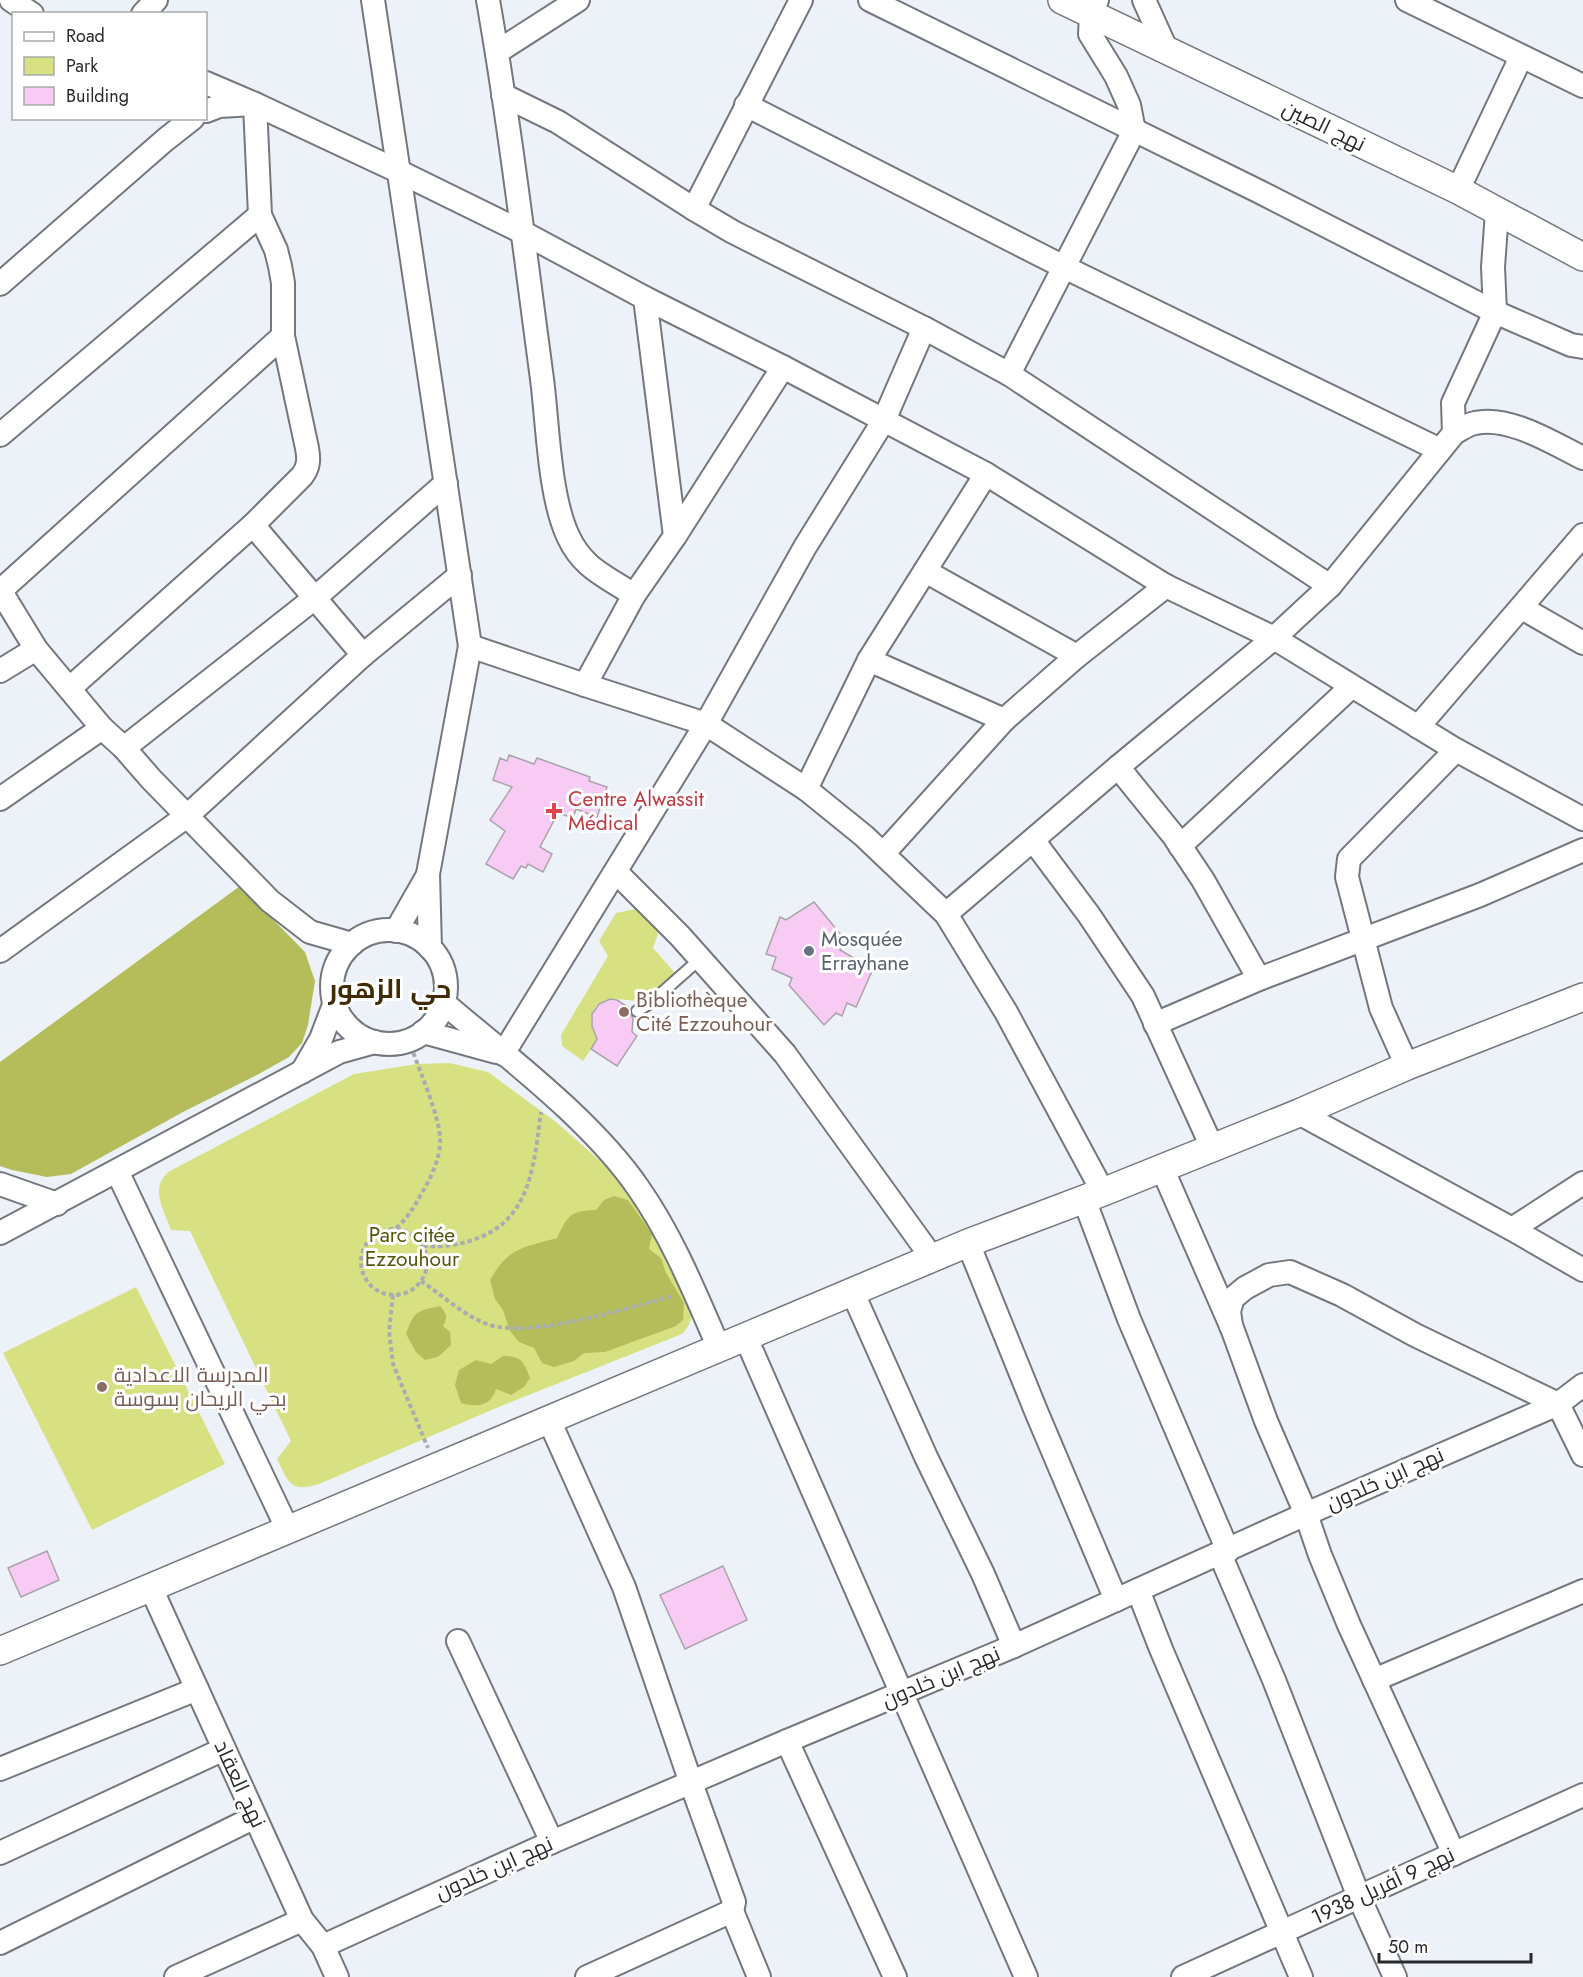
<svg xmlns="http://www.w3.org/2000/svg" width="1583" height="1977" viewBox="0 0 1583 1977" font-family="Jost,Cairo,sans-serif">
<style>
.green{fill:#d7e181}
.forest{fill:#b4bd59}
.building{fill:#f8cbf5;stroke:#aaa4aa;stroke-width:1.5}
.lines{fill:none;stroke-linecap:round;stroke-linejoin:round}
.service-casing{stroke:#74787e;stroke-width:14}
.minor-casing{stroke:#74787e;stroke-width:26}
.tertiary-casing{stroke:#74787e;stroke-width:30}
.path{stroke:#a9adb1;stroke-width:4;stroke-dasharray:4.5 3;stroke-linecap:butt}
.service{stroke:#fff;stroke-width:10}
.minor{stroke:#fff;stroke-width:22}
.tertiary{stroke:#fff;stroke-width:27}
.health-dot{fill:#e0444e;stroke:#fff;stroke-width:2}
.worship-dot{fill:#6b7280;stroke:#fff;stroke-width:2}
.education-dot{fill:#8d6e63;stroke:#fff;stroke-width:2}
.labels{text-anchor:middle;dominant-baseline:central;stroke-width:6;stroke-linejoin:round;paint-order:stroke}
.street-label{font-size:21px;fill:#282a2c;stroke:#fff}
.health-label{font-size:21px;fill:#be3a42;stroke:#fff;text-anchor:start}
.worship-label{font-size:21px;fill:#5b616d;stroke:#fff;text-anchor:start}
.education-label{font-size:21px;fill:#785e54;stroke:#fff;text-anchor:start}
.park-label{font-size:21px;fill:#52570b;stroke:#fff}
.district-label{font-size:27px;font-weight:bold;fill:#422c06;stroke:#fff}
</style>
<rect width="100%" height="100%" fill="#edf2f8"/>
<g class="green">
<path d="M636,909l23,22 -6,17 23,26 -34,28c-17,-2 -45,-9 -50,13 -3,9 1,15 7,22l-16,24 -21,-15 -1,-11 47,-79 -9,-15 17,-28z"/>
<path d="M449,1063l39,9 68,50 52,46 44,59 40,81c0,11 -2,18 -10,26l-181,72 -182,78c-29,9 -30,-1 -42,-25l14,-18 -101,-210 -19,-1c-8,-22 -22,-43 -1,-59l184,-97 63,-10z"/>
<path d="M136,1287l89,177 -133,66 -89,-177z"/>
</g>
<g class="forest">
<path d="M240,886l65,66 10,29 -7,44 -6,18 -13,14 -32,18 -74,37 -112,62 -24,3 -35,-7 -12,-4v-104z"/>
<path d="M614,1196l14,4 24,34 -3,15 12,9 5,15 18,30 -1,17 -7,6 -71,26 -21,1 -10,8 -20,6 -12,-4 -8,-15 -15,-6 -9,-11 -7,-21 -8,-11 -5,-19c19,-33 32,-32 67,-42 11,-23 13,-27 39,-28l8,-10z"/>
<path d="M440,1306c7,8 8,11 3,20l7,6 1,13 -13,12 -13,3 -9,-8 -10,-18c8,-23 11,-23 34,-28z"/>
<path d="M503,1356c18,0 21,5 27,22l-6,9 -13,8 -15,-6c-5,18 -20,18 -35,14l-6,-18 4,-15 17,-10 15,4z"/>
</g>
<g class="building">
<path d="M509,755l25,9 3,-6 53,19 -1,4 18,6 -10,30 -21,-8 -3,9 -15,-5 -18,34 12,7 -9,18 -15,-8 -2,4 -5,-2 -8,13 -27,-15 19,-33 -15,-11 22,-33 -19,-7 7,-22 7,3z"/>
<path d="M814,902l33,40 -7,8 33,19 -17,38 -9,-4 -5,13 -6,-3 -12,12 -35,-40 3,-7 -20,-9 4,-12 -10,-3 14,-37 6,3z"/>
<path d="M610,999l7,1 11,7 5,12 -1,13 5,4 -20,30 -26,-17 6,-10 -5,-13v-12l7,-10z"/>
<path d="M47,1551l12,29 -38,17 -13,-29z"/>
<path d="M723,1566l24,54 -62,29 -25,-54z"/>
</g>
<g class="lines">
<defs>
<path id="service" d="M637,1011l12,-7 51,-45"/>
<g id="minor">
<path d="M11,0l21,14"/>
<path d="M373,0l97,646"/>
<path d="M488,0c22,126 37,253 54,379 6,47 7,116 26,157 15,33 38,40 66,59"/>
<path d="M870,0l390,192 235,120 76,33 12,2"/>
<path d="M1144,0l23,51"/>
<path d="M1407,0l176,86"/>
<path d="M143,14l13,-14"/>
<path d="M497,52l81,-52"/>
<path d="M503,95l55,27 136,87 39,23 191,96 85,46 321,212"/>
<path d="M746,105l318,162 376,183"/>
<path d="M206,111l13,-5 36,-2 145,68 122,60 123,66 138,69 203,107 180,112 108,52 182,112 127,69"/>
<path d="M1458,190l63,-133"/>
<path d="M694,209l107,-209"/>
<path d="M0,284l165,-144 28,-22"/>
<path d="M645,298l30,238"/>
<path d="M1009,374l125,-243 -5,-26 -13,-29 -26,-42 1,-20 6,-14"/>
<path d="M1454,433c6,-3 14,-9 21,-10 34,-8 79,21 108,35"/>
<path d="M0,435l260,-220"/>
<path d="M253,525l110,130"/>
<path d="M925,571l152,85"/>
<path d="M0,590l36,59 66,79 22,20 27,31 119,122 40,31 42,12"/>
<path d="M0,591l283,-255"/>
<path d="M1522,608l61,35"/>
<path d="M869,660l135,60"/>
<path d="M0,671l36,-22"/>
<path d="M585,685l49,-90 41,-59 108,-169"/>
<path d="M70,688l183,-163 49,-49c7,-9 7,-17 5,-28l-24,-112v-53l-3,-17 -4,-16 -16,-35 -5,-111 -49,-21"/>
<path d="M1418,727l165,-192"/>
<path d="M124,748l192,-151 130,-114"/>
<path d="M1118,767l55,68 30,45 56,99"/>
<path d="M806,789l63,-129 117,-186"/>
<path d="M0,799l102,-71"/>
<path d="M1033,840l56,75 54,81 69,151"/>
<path d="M1180,846l171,-159"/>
<path d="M883,854l121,-134 73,-64 89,-70"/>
<path d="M616,872l64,64 105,118 148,205"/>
<path d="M946,914l172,-147 156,-129 56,-52 124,-153 -1,-30 42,-91 -2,-45 4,-55"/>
<circle cx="389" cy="987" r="57"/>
<path d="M396,931l32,-56"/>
<path d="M430,948l-2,-74 42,-228 115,39 121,39 100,65 58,47 82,78 60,98 97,180"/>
<path d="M0,951l187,-135 176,-161 97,-80"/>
<path d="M444,1003c63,54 148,117 195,186 34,49 56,104 80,159"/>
<path d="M1155,1024l104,-45 221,-84 103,-45"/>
<path d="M423,1032l73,20"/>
<path d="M503,1054l203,-330 99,-177 79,-127 40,-92"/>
<path d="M1407,1066l-26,-58 -34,-131 2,-18 107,-109"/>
<path d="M302,1072l19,-33 13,-34"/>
<path d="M1299,1113l213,116 71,41"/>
<path d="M1162,1168l70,160 34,93 40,93 14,41 29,70 105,229"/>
<path d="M117,1171l171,359"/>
<path d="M0,1184l57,20"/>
<path d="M1084,1199l45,120 99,232"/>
<path d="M1512,1229l71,-46"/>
<path d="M0,1233l339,-181 36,-10"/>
<path d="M968,1243l68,168 80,189"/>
<path d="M852,1291l74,166 57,117 31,72"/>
<path d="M1231,1326l-2,-15 4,-13 12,-10 24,-13 21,-3 52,23 73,40 143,69"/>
<path d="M746,1338l280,639"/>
<path d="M1583,1385l-25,19 25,51"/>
<path d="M549,1420l75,167 67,196 43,119 -2,9"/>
<path d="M1220,1554l54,126 85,217 36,80"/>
<path d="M151,1588l151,332 21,26 14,31"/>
<path d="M1138,1590l23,59 140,328"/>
<path d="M458,1641l94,201"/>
<path d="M1374,1680l209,-89"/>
<path d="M787,1741l108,236"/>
<path d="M0,1769l197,-80"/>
<path d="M0,1853l224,-104"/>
<path d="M0,1943l255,-126"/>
<path d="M323,1946l229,-104 235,-101 227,-95 292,-132 252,-110"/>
<path d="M176,1977l126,-57"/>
<path d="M587,1977l145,-66 27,66"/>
<path d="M1183,1977l400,-182"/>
</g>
<g id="tertiary">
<path d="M1062,0l396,190 125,67"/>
<path d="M0,1651l968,-408 135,-51 196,-79 108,-47 176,-69"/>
</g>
</defs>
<use href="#service" class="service-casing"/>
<use href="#minor" class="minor-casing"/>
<use href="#tertiary" class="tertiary-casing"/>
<g class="path">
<path d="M396,1228c13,-11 19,-23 27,-37 9,-15 18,-35 17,-53 -1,-23 -20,-66 -28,-89"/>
<circle cx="394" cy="1262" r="33"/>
<path d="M423,1246c20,1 37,-1 55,-8 54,-20 56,-77 63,-126"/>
<path d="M421,1281c21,14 42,34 66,43 41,16 143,-17 186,-28"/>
<path d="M393,1295l-4,36 4,33 35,84"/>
</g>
<use href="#service" class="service"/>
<use href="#minor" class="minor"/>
<use href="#tertiary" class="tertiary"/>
</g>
<path class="health-dot" d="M551 802h6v6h6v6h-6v6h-6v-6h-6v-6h6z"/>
<circle class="worship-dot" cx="809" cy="951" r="6"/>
<g class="education-dot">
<circle cx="624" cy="1012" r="6"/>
<circle cx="102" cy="1387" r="6"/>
</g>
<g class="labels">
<g class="street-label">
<text transform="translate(1324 126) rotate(26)">نهج الصين</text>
<text transform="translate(1385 1479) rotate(-24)">نهج ابن خلدون</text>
<text transform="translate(941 1677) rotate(-23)">نهج ابن خلدون</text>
<text transform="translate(240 1784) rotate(65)">نهج العقاد</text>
<text transform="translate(494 1868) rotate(-24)">نهج ابن خلدون</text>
<text transform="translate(1383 1886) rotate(-25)">نهج 9 أفريل 1938</text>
</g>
<g class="health-label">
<text x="568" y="799">Centre Alwassit<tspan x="568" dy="24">Médical</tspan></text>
</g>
<g class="worship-label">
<text x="821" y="939">Mosquée<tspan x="821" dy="24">Errayhane</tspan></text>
</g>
<g class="education-label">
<text x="636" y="1000">Bibliothèque<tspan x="636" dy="24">Cité Ezzouhour</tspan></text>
<text x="114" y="1375">المدرسة الاعدادية<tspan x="114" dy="24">بحي الريحان بسوسة</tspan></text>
</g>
<g class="park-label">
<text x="412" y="1235">Parc citée<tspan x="412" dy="24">Ezzouhour</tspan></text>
</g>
<g class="district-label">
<text x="390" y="988">حي الزهور</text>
</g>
</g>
<rect x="12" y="12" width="195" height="108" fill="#ffffff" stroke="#a9aaab" stroke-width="1.5"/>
<rect x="24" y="32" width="30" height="9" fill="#ffffff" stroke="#a9aaab" stroke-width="1.5"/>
<text x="66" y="42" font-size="18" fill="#282a2c">Road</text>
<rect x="24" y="57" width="30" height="18" fill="#d7e181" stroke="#a9aaab" stroke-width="1.5"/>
<text x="66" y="72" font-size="18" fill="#282a2c">Park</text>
<rect x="24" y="87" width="30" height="18" fill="#f8cbf5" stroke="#a9aaab" stroke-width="1.5"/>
<text x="66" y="102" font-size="18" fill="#282a2c">Building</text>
<path d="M1379 1953v9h152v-9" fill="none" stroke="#282a2c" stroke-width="3"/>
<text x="1388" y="1953" font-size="18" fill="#282a2c" stroke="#ffffff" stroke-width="4.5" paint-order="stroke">50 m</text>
</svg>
